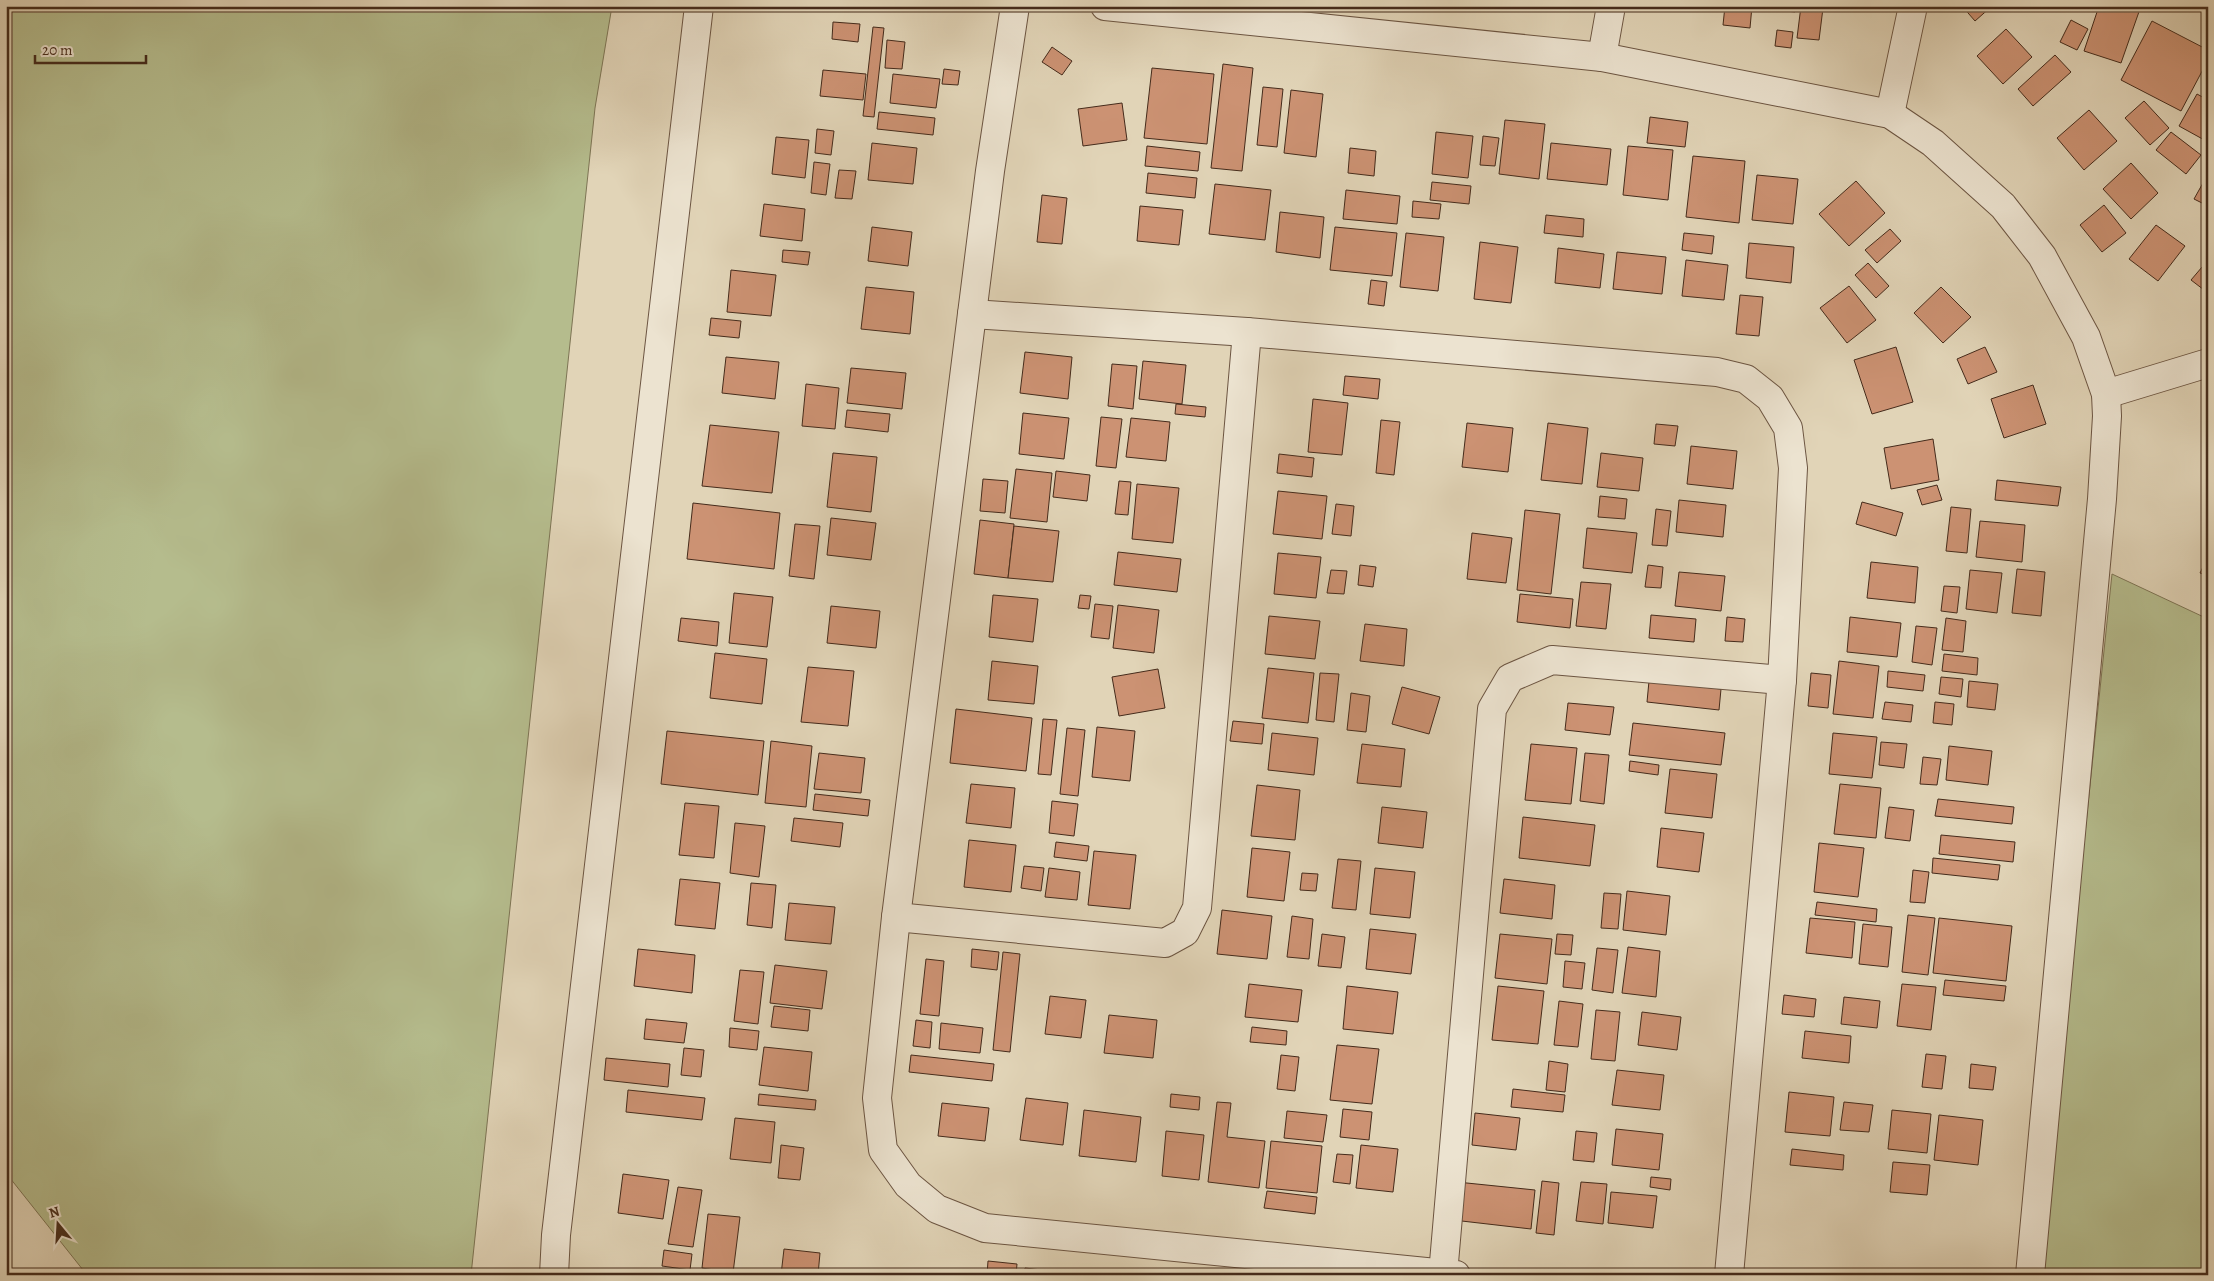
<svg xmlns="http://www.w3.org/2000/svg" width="2214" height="1281" viewBox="0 0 2214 1281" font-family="Alegreya,serif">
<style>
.green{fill:#b5bc8d;stroke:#7d7454}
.building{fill:#cc9273;stroke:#452b1b}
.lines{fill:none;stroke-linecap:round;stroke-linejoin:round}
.minor-casing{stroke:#6c5542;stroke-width:30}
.minor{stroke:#ece3d0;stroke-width:28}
</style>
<rect width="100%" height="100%" fill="#e1d4b7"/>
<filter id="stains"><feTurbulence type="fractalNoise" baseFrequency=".004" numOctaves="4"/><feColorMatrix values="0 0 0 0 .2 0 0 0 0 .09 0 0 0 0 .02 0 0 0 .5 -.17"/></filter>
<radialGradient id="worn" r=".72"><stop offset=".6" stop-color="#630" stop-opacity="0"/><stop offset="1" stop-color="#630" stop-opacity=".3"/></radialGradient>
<g class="green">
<path d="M6,6h606l-17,102 -124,1167h-384l-81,-102z"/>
<path d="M2112,574l96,45v656h-169z"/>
</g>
<g class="building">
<path d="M1567,6h35l-1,6z"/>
<path d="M1725,6h27l-2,22 -27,-3z"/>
<path d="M1779,6h16v6l-17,-2z"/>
<path d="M1801,6l22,2 -4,32 -22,-2z"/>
<path d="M1962,6h30l-17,15z"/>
<path d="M2099,6h42l-20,57 -37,-12z"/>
<path d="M2071,20l17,9 -11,21 -17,-8z"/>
<path d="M2152,21l56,29v10l-27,51 -60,-31z"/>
<path d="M833,22l27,2 -2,18 -26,-3z"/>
<path d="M873,27l11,1 -10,89 -11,-1z"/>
<path d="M2006,29l26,28 -29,27 -26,-28z"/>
<path d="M1777,30l16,2 -2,16 -16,-2z"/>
<path d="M887,40l18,2 -3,27 -17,-1z"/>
<path d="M1052,47l20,14 -10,14 -20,-13z"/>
<path d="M2055,55l16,17 -38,34 -15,-17z"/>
<path d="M1223,64l30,4 -11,103 -31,-3z"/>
<path d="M1152,68l62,6 -7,70 -63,-6z"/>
<path d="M944,69l16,2 -2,14 -16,-1z"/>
<path d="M823,70l43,4 -3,26 -43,-4z"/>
<path d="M893,74l47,5 -4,29 -46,-5z"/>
<path d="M1263,87l20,2 -6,58 -20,-2z"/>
<path d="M1291,90l32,4 -7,63 -32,-4z"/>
<path d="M2197,94l11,6v42l-29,-16z"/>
<path d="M2144,101l25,27 -19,17 -25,-27z"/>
<path d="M1122,103l5,37 -44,6 -5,-37z"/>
<path d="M2089,110l28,31 -33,29 -27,-32z"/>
<path d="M879,112l56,6 -2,17 -56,-6z"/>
<path d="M1650,117l38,5 -3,25 -38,-4z"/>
<path d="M1505,120l40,4 -6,55 -40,-5z"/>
<path d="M817,129l17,2 -3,24 -16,-2z"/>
<path d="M1436,132l37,4 -5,42 -36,-4z"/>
<path d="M2171,132l30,23 -15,19 -30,-24z"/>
<path d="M1483,136l16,2 -4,28 -15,-1z"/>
<path d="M776,137l33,3 -4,38 -33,-4z"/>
<path d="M872,143l45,5 -4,36 -45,-4z"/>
<path d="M1551,143l60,6 -4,36 -60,-6z"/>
<path d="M1147,146l53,6 -2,19 -53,-5z"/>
<path d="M1628,146l45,4 -5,50 -45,-5z"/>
<path d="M1350,148l26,3 -2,25 -26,-3z"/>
<path d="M1693,156l52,5 -6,62 -53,-6z"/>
<path d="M814,162l16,2 -4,31 -15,-2z"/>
<path d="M2131,163l27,30 -27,26 -28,-30z"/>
<path d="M839,170l17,1 -4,28 -17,-1z"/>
<path d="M1148,173l49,5 -2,20 -49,-5z"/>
<path d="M2208,174v32l-14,-7z"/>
<path d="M1757,175l41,4 -5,45 -41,-4z"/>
<path d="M1856,181l29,32 -36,33 -30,-32z"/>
<path d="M1432,182l39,4 -2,18 -39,-4z"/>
<path d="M1215,184l56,6 -6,50 -56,-6z"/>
<path d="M1346,190l54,6 -3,28 -54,-5z"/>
<path d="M1042,195l25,3 -5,46 -25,-2z"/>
<path d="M1413,201l28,3 -2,15 -27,-2z"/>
<path d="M764,204l41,5 -3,32 -42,-5z"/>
<path d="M2104,205l22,28 -24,19 -22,-27z"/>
<path d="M1140,206l43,4 -4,35 -42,-4z"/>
<path d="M1280,212l44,5 -4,41 -44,-6z"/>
<path d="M1546,215l38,4 -1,18 -39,-4z"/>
<path d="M2156,225l29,21 -27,35 -29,-22z"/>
<path d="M872,227l40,5 -4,34 -40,-5z"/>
<path d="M1335,227l62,6 -5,43 -62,-6z"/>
<path d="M1890,229l11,12 -24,22 -12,-13z"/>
<path d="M1406,233l38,4 -6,54 -38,-4z"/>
<path d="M1684,233l30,3 -2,18 -30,-4z"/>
<path d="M1480,242l38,5 -7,56 -37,-4z"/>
<path d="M1749,243l45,4 -3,36 -45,-5z"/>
<path d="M1558,248l46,6 -4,34 -45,-5z"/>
<path d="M783,250l27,2 -2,13 -26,-3z"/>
<path d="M1617,252l49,5 -4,37 -49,-5z"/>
<path d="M1686,260l42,5 -4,35 -42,-4z"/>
<path d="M2208,260v33l-17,-13z"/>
<path d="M1868,263l21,23 -13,12 -21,-23z"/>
<path d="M731,270l45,5 -5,41 -44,-4z"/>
<path d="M1371,280l16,2 -3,24 -16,-2z"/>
<path d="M1849,286l27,34 -29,23 -27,-35z"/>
<path d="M866,287l48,5 -4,42 -49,-5z"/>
<path d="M1941,287l30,30 -28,26 -29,-30z"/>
<path d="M1740,295l23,2 -4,39 -23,-2z"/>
<path d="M711,318l30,3 -2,17 -30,-3z"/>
<path d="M1896,347l17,55 -41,12 -18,-54z"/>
<path d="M1985,347l12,25 -29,12 -11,-25z"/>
<path d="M1025,352l47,5 -4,42 -48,-6z"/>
<path d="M726,357l53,5 -4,37 -53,-6z"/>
<path d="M1143,361l43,4 -4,39 -43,-5z"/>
<path d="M1112,364l25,2 -4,43 -25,-3z"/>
<path d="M851,368l55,5 -4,36 -55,-6z"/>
<path d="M1345,376l35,3 -2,20 -35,-4z"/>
<path d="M806,384l33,4 -4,41 -33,-3z"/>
<path d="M2033,385l13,39 -42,14 -13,-39z"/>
<path d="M1313,399l35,4 -6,52 -34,-3z"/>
<path d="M1176,404l30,3 -1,10 -30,-3z"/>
<path d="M847,410l43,4 -2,18 -43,-5z"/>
<path d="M1023,413l46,5 -5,41 -45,-5z"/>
<path d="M1101,417l21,2 -6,49 -20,-2z"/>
<path d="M1131,418l39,4 -4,39 -40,-4z"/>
<path d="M1381,420l19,2 -6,53 -18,-2z"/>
<path d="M1467,423l46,5 -5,44 -46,-5z"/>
<path d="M1548,423l40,5 -6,56 -41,-4z"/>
<path d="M1656,424l22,2 -3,20 -21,-2z"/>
<path d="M710,425l69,7 -7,61 -70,-7z"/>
<path d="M1933,439l6,41 -48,9 -7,-41z"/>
<path d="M1691,446l46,5 -4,38 -46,-5z"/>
<path d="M833,453l44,4 -6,55 -44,-5z"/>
<path d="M1601,453l42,5 -4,33 -42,-4z"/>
<path d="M1279,454l35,4 -2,19 -35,-4z"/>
<path d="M1016,469l36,4 -5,49 -37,-4z"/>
<path d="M1056,471l34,4 -3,26 -34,-4z"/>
<path d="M983,479l25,2 -3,32 -25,-2z"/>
<path d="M1997,480l64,7 -3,19 -63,-6z"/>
<path d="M1119,481l12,1 -3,33 -13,-1z"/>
<path d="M1137,484l42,4 -6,55 -41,-4z"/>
<path d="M1937,485l5,15 -20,5 -5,-15z"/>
<path d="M1278,491l49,5 -5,43 -49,-5z"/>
<path d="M1600,496l27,3 -2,20 -27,-2z"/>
<path d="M1679,500l47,5 -3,32 -47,-5z"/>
<path d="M1862,502l41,11 -7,23 -40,-12z"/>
<path d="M693,503l87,10 -6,56 -87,-10z"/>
<path d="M1336,504l18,2 -3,30 -19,-2z"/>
<path d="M1951,507l20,2 -4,44 -21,-2z"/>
<path d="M1656,509l15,2 -4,35 -15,-1z"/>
<path d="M1525,510l35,4 -9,80 -34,-4z"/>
<path d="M831,518l45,5 -5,37 -44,-5z"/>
<path d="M980,520l34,4 -6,54 -34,-4z"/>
<path d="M1980,521l45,4 -3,37 -46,-5z"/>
<path d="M795,524l25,2 -6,53 -25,-3z"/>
<path d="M1014,526l45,5 -6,51 -45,-4z"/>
<path d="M1587,528l50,5 -5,40 -49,-5z"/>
<path d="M1472,533l40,5 -6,45 -39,-4z"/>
<path d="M1118,552l63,7 -4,33 -63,-7z"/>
<path d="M1278,553l43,4 -5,41 -42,-4z"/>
<path d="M2208,557v19l-8,-3z"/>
<path d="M1871,562l47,5 -3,36 -48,-5z"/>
<path d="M1360,565l16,2 -3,20 -15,-2z"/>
<path d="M1648,565l15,2 -2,21 -16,-1z"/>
<path d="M2017,569l28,3 -4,44 -29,-3z"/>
<path d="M1331,570l16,1 -3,23 -17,-1z"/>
<path d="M1970,570l32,3 -5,40 -31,-4z"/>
<path d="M1679,572l46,4 -4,35 -46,-5z"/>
<path d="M1581,582l30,2 -5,45 -30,-3z"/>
<path d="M1944,586l16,1 -3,26 -16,-2z"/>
<path d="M734,593l39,4 -6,50 -38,-4z"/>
<path d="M1520,594l53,5 -3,29 -53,-6z"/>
<path d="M993,595l45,4 -5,43 -44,-5z"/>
<path d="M1080,595l11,1 -2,13 -11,-1z"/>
<path d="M1095,604l18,2 -4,33 -18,-2z"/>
<path d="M1118,605l41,5 -5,43 -41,-5z"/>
<path d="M831,606l49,5 -4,37 -49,-5z"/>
<path d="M1651,615l45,4 -2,23 -45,-4z"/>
<path d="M1269,616l51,5 -5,38 -50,-5z"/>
<path d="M1727,617l18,2 -2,23 -18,-1z"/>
<path d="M1850,617l51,6 -4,34 -50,-5z"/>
<path d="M681,618l38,4 -2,24 -39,-5z"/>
<path d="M1946,618l20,3 -3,31 -21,-2z"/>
<path d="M1365,624l42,5 -3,37 -44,-5z"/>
<path d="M1916,626l21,2 -5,37 -20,-3z"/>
<path d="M715,653l52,6 -5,45 -52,-6z"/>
<path d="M1944,654l34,4 -1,17 -35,-4z"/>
<path d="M992,661l46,5 -4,38 -46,-4z"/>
<path d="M1839,661l40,5 -6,52 -40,-4z"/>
<path d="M808,667l46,4 -6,55 -47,-4z"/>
<path d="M1268,668l46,5 -6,50 -46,-5z"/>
<path d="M1158,669l7,39 -46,8 -7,-39z"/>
<path d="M1888,671l37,4 -2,16 -36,-4z"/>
<path d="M1320,673l19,1 -5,48 -18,-2z"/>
<path d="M1811,673l20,2 -3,33 -20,-2z"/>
<path d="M1941,677l22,2 -2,18 -22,-3z"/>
<path d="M1649,681l72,8 -2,21 -72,-8z"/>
<path d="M1969,681l29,3 -3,26 -28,-3z"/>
<path d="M1402,687l38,10 -11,37 -37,-10z"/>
<path d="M1351,693l19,3 -4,36 -19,-2z"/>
<path d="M1885,702l28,3 -2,17 -29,-3z"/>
<path d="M1935,702l19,2 -2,21 -19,-2z"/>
<path d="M1568,703l46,4 -4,28 -45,-5z"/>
<path d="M956,709l76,9 -6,53 -76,-8z"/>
<path d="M1043,719l14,1 -6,55 -13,-1z"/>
<path d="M1233,721l31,3 -2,20 -32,-3z"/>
<path d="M1633,723l92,10 -4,32 -92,-10z"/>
<path d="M1097,727l38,4 -5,50 -38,-4z"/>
<path d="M1067,728l18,2 -7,66 -18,-2z"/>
<path d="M667,731l97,10 -6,54 -97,-11z"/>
<path d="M1272,733l46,5 -4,37 -46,-5z"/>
<path d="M1833,733l44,4 -5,41 -43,-4z"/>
<path d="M771,741l41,5 -6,61 -41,-4z"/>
<path d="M1881,742l26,2 -3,24 -25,-3z"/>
<path d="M1362,744l43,5 -4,38 -44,-4z"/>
<path d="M1531,744l46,4 -6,56 -46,-4z"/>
<path d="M1949,746l43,5 -4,34 -42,-5z"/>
<path d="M819,753l46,5 -4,35 -47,-4z"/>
<path d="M1585,753l24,2 -5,49 -24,-3z"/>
<path d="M1923,757l18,2 -4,26 -17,-1z"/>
<path d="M1630,761l29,4 -1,10 -29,-4z"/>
<path d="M1670,769l47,5 -5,44 -47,-5z"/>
<path d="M971,784l44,4 -4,40 -45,-5z"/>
<path d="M1840,784l41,4 -5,50 -42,-4z"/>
<path d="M1257,785l43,5 -5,50 -44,-4z"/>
<path d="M815,794l55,6 -2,16 -55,-6z"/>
<path d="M1938,799l76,8 -2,17 -77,-8z"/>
<path d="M1052,801l26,3 -4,32 -25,-3z"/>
<path d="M685,803l34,3 -5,52 -35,-3z"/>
<path d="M1382,807l45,5 -4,36 -45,-5z"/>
<path d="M1889,807l25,3 -4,31 -25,-3z"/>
<path d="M1523,817l72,8 -5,41 -71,-8z"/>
<path d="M794,818l49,5 -3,24 -49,-6z"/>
<path d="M735,823l30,3 -6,51 -29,-4z"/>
<path d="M1661,828l43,5 -5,39 -42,-5z"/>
<path d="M1941,835l74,7 -2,20 -74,-8z"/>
<path d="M969,840l47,5 -5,47 -47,-5z"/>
<path d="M1056,842l33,4 -2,15 -33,-4z"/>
<path d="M1819,843l45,5 -6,49 -44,-5z"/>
<path d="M1252,848l38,4 -6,49 -37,-4z"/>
<path d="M1094,851l42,4 -6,54 -42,-4z"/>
<path d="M1933,858l67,7 -2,15 -66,-7z"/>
<path d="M1338,859l23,2 -5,49 -24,-2z"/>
<path d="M1024,866l20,2 -3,23 -20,-3z"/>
<path d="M1049,868l31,4 -3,28 -32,-3z"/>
<path d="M1375,868l40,4 -5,46 -40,-4z"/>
<path d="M1913,870l16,2 -4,31 -15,-1z"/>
<path d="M1302,873l16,1 -2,17 -16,-1z"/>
<path d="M680,879l40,4 -5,46 -40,-4z"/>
<path d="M1504,879l51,6 -3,34 -52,-6z"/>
<path d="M751,883l25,2 -4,43 -25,-3z"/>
<path d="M1627,891l43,5 -4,39 -43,-5z"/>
<path d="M1604,893l17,1 -3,35 -17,-1z"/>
<path d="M1817,902l60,7 -1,13 -61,-7z"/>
<path d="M789,903l46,4 -4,37 -46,-4z"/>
<path d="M1222,910l50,6 -5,43 -50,-5z"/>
<path d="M1908,915l27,3 -7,57 -26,-3z"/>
<path d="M1292,916l21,3 -4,40 -22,-2z"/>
<path d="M1810,918l45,4 -3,36 -46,-5z"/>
<path d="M1939,918l73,8 -6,55 -73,-8z"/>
<path d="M1863,924l29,3 -4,40 -29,-3z"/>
<path d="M1370,929l46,5 -5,40 -45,-5z"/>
<path d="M1322,934l23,3 -4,31 -23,-2z"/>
<path d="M1500,934l52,5 -5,45 -52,-6z"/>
<path d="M1557,934l16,1 -2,20 -16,-1z"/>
<path d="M1628,947l32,4 -4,46 -34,-4z"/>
<path d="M1597,948l21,2 -5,43 -21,-3z"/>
<path d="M638,949l57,6 -3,38 -58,-7z"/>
<path d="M972,949l27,3 -2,18 -26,-3z"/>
<path d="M1003,952l17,2 -10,98 -17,-2z"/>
<path d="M926,959l18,2 -5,55 -19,-2z"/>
<path d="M1565,961l20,2 -3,26 -19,-2z"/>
<path d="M775,965l52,6 -5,38 -52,-6z"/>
<path d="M740,970l24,2 -6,52 -24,-3z"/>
<path d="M1945,980l61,6 -2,15 -61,-6z"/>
<path d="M1249,984l53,6 -4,32 -53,-5z"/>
<path d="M1902,984l34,3 -5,43 -34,-4z"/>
<path d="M1347,986l51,6 -5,42 -50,-5z"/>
<path d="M1498,986l46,5 -6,53 -46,-4z"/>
<path d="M1784,995l32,4 -2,18 -32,-3z"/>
<path d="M1050,996l36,4 -5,38 -36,-4z"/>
<path d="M1844,997l36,4 -3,27 -36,-4z"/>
<path d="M1559,1001l24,3 -5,43 -24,-2z"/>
<path d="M774,1006l36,4 -2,21 -37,-4z"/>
<path d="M1596,1010l24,2 -5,49 -24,-2z"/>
<path d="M1642,1012l39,5 -4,33 -39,-5z"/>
<path d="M1109,1015l48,5 -4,38 -49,-5z"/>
<path d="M646,1019l41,4 -3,20 -40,-4z"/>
<path d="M916,1020l16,2 -2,26 -17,-2z"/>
<path d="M941,1023l42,5 -3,25 -41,-4z"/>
<path d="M1252,1027l35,4 -1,14 -36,-3z"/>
<path d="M730,1028l29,3 -2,19 -28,-3z"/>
<path d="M1805,1031l46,5 -2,27 -47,-5z"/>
<path d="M1337,1045l42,4 -7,55 -42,-4z"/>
<path d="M764,1047l48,5 -4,39 -49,-6z"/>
<path d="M684,1048l20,2 -3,27 -20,-2z"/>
<path d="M1926,1054l20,2 -4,33 -20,-2z"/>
<path d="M911,1055l83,9 -2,17 -83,-9z"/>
<path d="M1281,1055l18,2 -4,34 -18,-2z"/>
<path d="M606,1058l64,6 -2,23 -64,-7z"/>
<path d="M1549,1061l19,3 -3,28 -19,-2z"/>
<path d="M1971,1064l25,3 -3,23 -24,-2z"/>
<path d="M1617,1070l47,5 -4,35 -48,-5z"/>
<path d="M1513,1089l52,6 -2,17 -52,-5z"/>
<path d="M628,1090l77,8 -3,22 -76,-8z"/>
<path d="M1789,1092l45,5 -4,39 -45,-4z"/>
<path d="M759,1094l57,6 -1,10 -57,-5z"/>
<path d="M1171,1094l29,3 -1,13 -29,-3z"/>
<path d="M1026,1098l42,5 -5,42 -43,-5z"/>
<path d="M1217,1102l14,1 -4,34 38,4 -6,47 -51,-6z"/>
<path d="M1844,1102l29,3 -4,27 -29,-2z"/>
<path d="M942,1103l47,5 -4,33 -47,-5z"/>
<path d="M1343,1109l29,3 -3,28 -29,-3z"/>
<path d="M1084,1110l57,7 -5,45 -57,-6z"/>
<path d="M1892,1110l39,4 -4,39 -39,-4z"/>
<path d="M1287,1111l40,4 -4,27 -39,-4z"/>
<path d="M1475,1113l45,5 -4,32 -44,-5z"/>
<path d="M1939,1115l44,5 -5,45 -44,-5z"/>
<path d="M735,1118l40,4 -4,41 -41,-4z"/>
<path d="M1616,1129l47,5 -4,36 -47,-5z"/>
<path d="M1166,1131l38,4 -5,45 -37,-4z"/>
<path d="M1576,1131l21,2 -3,29 -21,-2z"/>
<path d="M1271,1141l51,5 -5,47 -51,-5z"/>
<path d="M781,1145l23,3 -4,32 -22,-2z"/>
<path d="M1361,1145l37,4 -5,43 -37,-4z"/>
<path d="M1792,1149l52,6 -1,15 -53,-5z"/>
<path d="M1337,1154l16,1 -3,29 -17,-2z"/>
<path d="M1893,1162l37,3 -3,30 -37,-3z"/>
<path d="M623,1174l46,6 -6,39 -45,-6z"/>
<path d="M1651,1177l20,2 -1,11 -20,-3z"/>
<path d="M1542,1181l17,2 -5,52 -18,-2z"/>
<path d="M1457,1182l78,8 -4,39 -78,-9z"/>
<path d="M1581,1182l26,2 -4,40 -27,-3z"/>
<path d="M678,1187l24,3 -9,57 -25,-3z"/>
<path d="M1267,1191l50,6 -2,17 -51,-6z"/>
<path d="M1611,1192l46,4 -4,32 -45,-5z"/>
<path d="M708,1214l32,3 -7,56 -31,-5z"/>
<path d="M784,1249l36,4 -2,22h-37z"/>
<path d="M664,1250l28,4 -2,16 -28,-4z"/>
<path d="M988,1261l29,3 -1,11h-29z"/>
<path d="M1025,1268l25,3 -1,4h-25z"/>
</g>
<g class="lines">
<defs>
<g id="minor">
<path d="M1015,6l-25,165 -94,746 -19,181 6,52 25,35 29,24 48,19 471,47"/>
<path d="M1105,6l497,51 288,57 43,29 70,63 39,50 44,81 20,57 1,22 -5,83 -72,776"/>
<path d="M1602,57l9,-51"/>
<path d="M1890,114l23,-108"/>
<path d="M972,314l275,18 470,40 29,7 24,19 18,30 5,40 -11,212 -53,595"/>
<path d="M2106,394l102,-31"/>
<path d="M896,917l269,26 20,-11 12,-24 50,-576"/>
<path d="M1443,1274l49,-565 18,-31 42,-18 230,20"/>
<path d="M554,1275l2,-40 143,-1229"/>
</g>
</defs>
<use href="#minor" class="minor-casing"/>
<use href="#minor" class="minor"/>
</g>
<rect width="2214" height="1281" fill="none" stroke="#e1d4b7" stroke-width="25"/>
<rect x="8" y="8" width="2199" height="1266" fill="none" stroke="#452b1b" stroke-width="2.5"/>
<rect x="12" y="12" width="2189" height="1256" fill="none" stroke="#452b1b"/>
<g transform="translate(58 1224) rotate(342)" stroke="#ece3d0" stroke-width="4" paint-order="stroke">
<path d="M0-4L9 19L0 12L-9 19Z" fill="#452b1b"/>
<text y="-8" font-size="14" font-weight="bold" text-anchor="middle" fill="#452b1b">N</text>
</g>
<path d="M35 55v8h111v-8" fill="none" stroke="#452b1b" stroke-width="2.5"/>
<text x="42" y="55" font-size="15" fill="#452b1b" stroke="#ece3d0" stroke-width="4" paint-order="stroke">20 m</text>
<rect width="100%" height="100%" filter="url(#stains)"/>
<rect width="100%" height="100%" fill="url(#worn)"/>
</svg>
